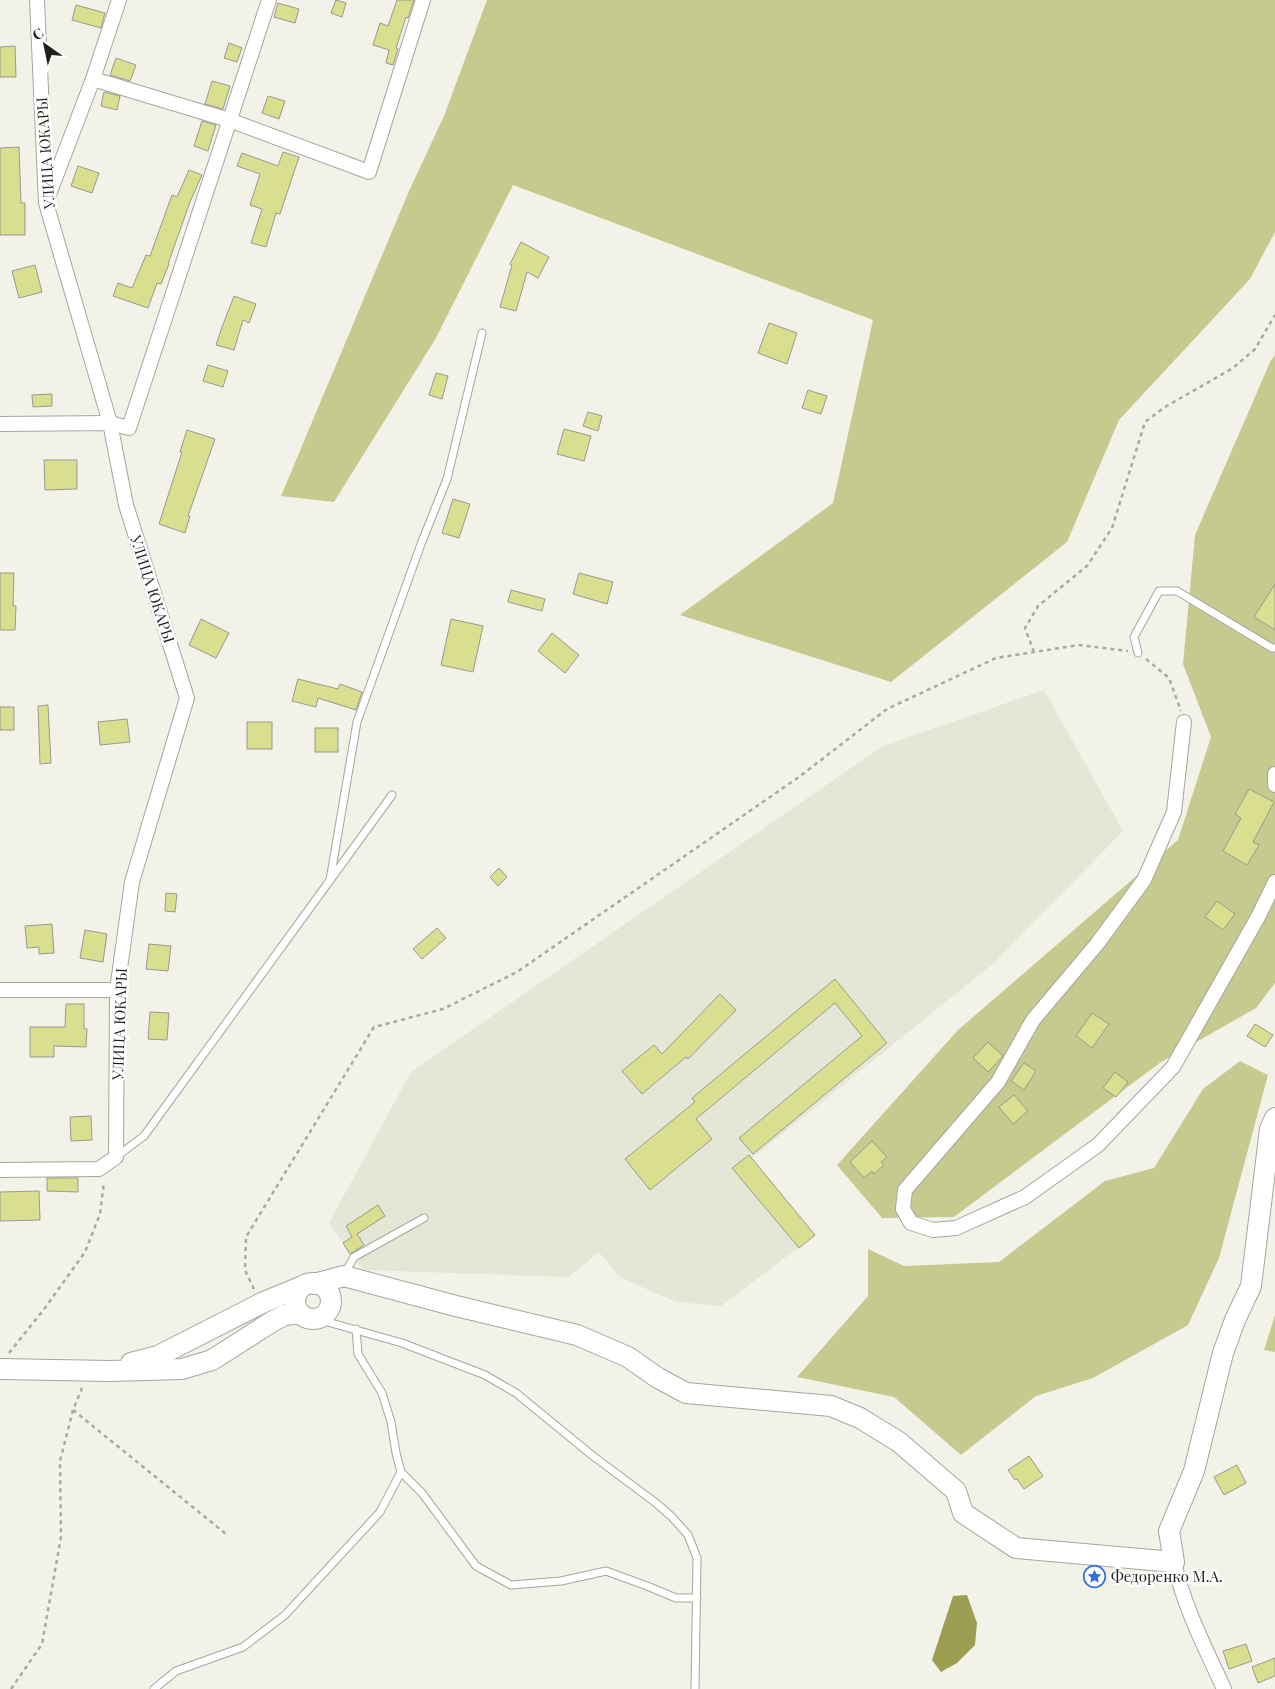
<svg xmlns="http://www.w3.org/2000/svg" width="1275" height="1689" viewBox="0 0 1275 1689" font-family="'Playfair Display',serif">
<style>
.built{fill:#e5e7d6}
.green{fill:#c7ca8f}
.water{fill:#9c9e51}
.building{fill:#dade8f;stroke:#999a91}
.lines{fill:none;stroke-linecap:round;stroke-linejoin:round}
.lane-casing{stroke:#a6a69e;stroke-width:9}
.street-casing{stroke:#a6a69e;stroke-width:16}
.secondary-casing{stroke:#a6a69e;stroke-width:22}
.path{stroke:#a9a9a2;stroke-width:2.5;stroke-dasharray:4 4;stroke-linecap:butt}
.lane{stroke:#fff;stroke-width:7}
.street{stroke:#fff;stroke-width:14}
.secondary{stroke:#fff;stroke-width:20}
.labels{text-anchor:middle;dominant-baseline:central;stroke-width:5;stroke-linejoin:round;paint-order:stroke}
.street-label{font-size:15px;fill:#1f1f1c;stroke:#fff}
.poi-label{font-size:15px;fill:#1f1f1c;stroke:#fff;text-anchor:start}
</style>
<rect width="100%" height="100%" fill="#f2f2e9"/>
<path class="built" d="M1044,690l79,141 -129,132 -242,195 63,77 -94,71 -45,-4 -57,-25 -20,-25 -30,25 -206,-7 -34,-47 82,-151 472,-326z"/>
<g class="green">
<path d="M487,0h788v232l-25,47 -131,141 -52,122 -176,140 -211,-67 153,-112 40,-183 -360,-135 -77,153 -102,164 -53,-6 128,-305 35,-75z"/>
<path d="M1275,355v628l-19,25 -95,54 -207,155 -72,1 -45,-53 121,-135 220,-190 33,-103 -28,-73 12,-129 76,-175z"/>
<path d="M1240,1061l28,14 -49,183 -31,67 -95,53 -57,18 -75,59 -67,-58 -97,-20 71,-81v-47l36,17 95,-4 106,-81 49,-13 49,-79z"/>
<path d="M1275,1315v37l-11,-2z"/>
</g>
<path class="water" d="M967,1595l10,28 -2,22 -18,18 -16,9 -9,-12 21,-64z"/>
<g class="building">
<path d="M336,0l10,3 -4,14 -11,-4z"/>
<path d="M397,0h17l-6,18 -2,-1 -10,31 2,1 -5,16 -7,-2 3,-13 -16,-5 7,-22 8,3z"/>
<path d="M278,3l21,6 -4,14 -21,-6z"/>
<path d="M76,5l29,8 -4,15 -29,-8z"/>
<path d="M229,43l13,5 -5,14 -13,-4z"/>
<path d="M15,46l1,31h-16v-30z"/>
<path d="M116,58l20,7 -6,16 -20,-6z"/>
<path d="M212,81l18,5 -7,23 -18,-5z"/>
<path d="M104,92l16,4 -3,14 -16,-4z"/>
<path d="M268,96l17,5 -6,18 -17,-6z"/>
<path d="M202,121l14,4 -8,26 -14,-5z"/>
<path d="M19,147l2,56h4v32h-25v-87z"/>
<path d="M283,152l16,5 -19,57 -4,-1 -10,34 -15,-4 11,-34 -12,-4 10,-31 -23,-8 5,-13 36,13z"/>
<path d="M78,166l21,7 -7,20 -21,-7z"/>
<path d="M189,170l13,5 -12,27 -22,62h1l-8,20 -4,-1 -9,25 -35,-12 5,-13 14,5 14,-33 4,1 22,-61 5,2z"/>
<path d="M521,242l28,15 -11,21 -11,-6 -11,39 -16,-4 12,-42 -2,-1z"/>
<path d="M35,265l7,27 -23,6 -7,-27z"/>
<path d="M234,296l22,8 -7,19 -6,-3 -9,30 -18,-5 6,-18z"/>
<path d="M769,323l28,10 -10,31 -29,-11z"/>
<path d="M208,365l20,6 -5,16 -20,-6z"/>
<path d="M436,373l12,3 -6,23 -13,-4z"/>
<path d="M808,390l19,6 -6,18 -19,-6z"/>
<path d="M52,394v12l-19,1 -1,-12z"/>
<path d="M588,412l14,4 -4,15 -15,-5z"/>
<path d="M564,429l27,7 -7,25 -27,-7z"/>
<path d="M187,430l28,9 -27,77h2l-5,17 -26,-9 23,-72h-2z"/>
<path d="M44,460h33v29l-32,1z"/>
<path d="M453,499l17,5 -11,34 -17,-5z"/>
<path d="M0,573h14l-1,33h3l-1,24h-15z"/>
<path d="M579,573l34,9 -6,22 -34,-10z"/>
<path d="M1275,584v46l-21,-13z"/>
<path d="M511,590l34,9 -3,12 -34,-9z"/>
<path d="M201,619l28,14 -13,25 -27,-13z"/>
<path d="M451,619l32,7 -10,46 -32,-7z"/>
<path d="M552,633l27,22 -14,18 -27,-22z"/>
<path d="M298,679l40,10 2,-5 22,8 -6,18 -38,-12 -2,9 -24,-6z"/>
<path d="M48,705l3,58 -11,1 -2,-58z"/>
<rect x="0" y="707" width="14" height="23"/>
<path d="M127,719l3,23 -30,3 -2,-23z"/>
<rect x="247" y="722" width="25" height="27"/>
<rect x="315" y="728" width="23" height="24"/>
<path d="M1249,789l25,13 -21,40 6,3 -12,20 -24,-14 18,-33 -6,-4z"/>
<path d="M499,868l8,9 -9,9 -8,-9z"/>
<path d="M166,893l11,1 -2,18 -10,-1z"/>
<path d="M1217,901l18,13 -12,16 -18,-13z"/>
<path d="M52,924l2,29 -15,1v-7l-12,1 -2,-22z"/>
<path d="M437,928l9,10 -24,21 -9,-10z"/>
<path d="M85,930l22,4 -4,28 -23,-4z"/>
<path d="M149,944l22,2 -3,25 -22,-2z"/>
<path d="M835,979l52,64 -134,111 -14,-16 123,-102 -27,-33 -139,116 16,20 -62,51 -25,-31 70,-57 -3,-4z"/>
<path d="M720,994l16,16 -48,49 -2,-2 -44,37 -20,-23 32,-26 8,9z"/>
<path d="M66,1004h18v24l3,1 -1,18 -32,-1v11h-24v-30h35z"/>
<path d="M150,1012l19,1 -2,27 -19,-1z"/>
<path d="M1092,1013l17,11 -17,24 -16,-12z"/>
<path d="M1255,1024l18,11 -8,12 -18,-11z"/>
<path d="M988,1042l15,14 -15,16 -15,-14z"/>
<path d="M1024,1063l12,8 -12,19 -13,-9z"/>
<path d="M1115,1072l13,10 -12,15 -13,-9z"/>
<path d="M1014,1095l14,16 -15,13 -14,-17z"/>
<path d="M91,1116l1,24 -21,1 -1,-24z"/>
<path d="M872,1141l15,16 -6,5 3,3 -10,9 -2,-3 -8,7 -14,-16z"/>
<path d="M749,1155l66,80 -16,13 -67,-80z"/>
<path d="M47,1178h31v14l-31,-1z"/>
<path d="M39,1191l1,29 -40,1v-29z"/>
<path d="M378,1205l7,11 -28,18 7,11 -14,9 -7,-11 9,-6 -6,-11z"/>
<path d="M1029,1456l14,20 -19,13 -7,-10 -2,1 -7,-10z"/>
<path d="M1237,1465l9,18 -22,12 -10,-18z"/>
<path d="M1246,1644l6,17 -23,8 -6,-18z"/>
<path d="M1275,1658v18l-17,7 -6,-16z"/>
</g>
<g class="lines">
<defs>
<g id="lane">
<path d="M1138,653l-4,-16 25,-46h18l95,57h3"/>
<path d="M330,880l27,-158 64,-178 26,-65 35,-146"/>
<path d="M116,1157l28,-21 248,-341"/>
<path d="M345,1273l9,-16 70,-39"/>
<path d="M317,1319l85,24 83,32 31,18 77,63 63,47 16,14 16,18 9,23 -2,131"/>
<path d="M356,1329l2,25 24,39 9,29 5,31 5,19 21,21 54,73 35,19 50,-4 45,-10 41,15 29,12h21"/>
<path d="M154,1689l22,-18 67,-24 42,-32 95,-103 21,-40"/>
</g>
<g id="street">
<path d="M93,79l136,41 140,52 54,-172"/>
<path d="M48,197l45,-118 26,-79"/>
<path d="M0,424l110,-1 19,5 140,-428"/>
<path d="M1184,722l-10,90 -30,68 -47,64 -64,76 -35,62 -93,108 -2,19 8,14 22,7 23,-2 69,-31 73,-52 75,-78 85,-150 17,-35"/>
<path d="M1275,774v11"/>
<path d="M0,990h117"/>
<path d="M0,1170l99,-1 17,-12 1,-167 15,-108 55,-184 -61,-193 -16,-82 -64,-220 -9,-203"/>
<path d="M1174,1562c10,45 31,85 50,127"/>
</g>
<g id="secondary">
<circle cx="313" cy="1301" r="18"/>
<path d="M314,1284l30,-8 112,30 121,29 51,22 30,21 28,15 145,13 29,12 39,24 57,49 7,22 53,35 158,14 -5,-31 25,-60 29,-118 12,-33 16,-34 19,-157 5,-11"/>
<path d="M131,1363l27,-7 106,-54 39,-16"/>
<path d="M0,1369l110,2 72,-2 30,-9 61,-39 12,-6 15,-2"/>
</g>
</defs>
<use href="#lane" class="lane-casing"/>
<use href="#street" class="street-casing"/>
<use href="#secondary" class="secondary-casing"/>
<g class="path">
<path d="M1034,652l-9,-24 13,-22 49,-40 25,-38 33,-106 20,-15 68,-39 22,-19 20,-34"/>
<path d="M1146,659l23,19 12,33"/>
<path d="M254,1289l-9,-19 1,-33 128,-210 69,-18 74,-37 282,-195 88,-68 109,-51 83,-13 49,6"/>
<path d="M9,1353l36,-45 40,-56 15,-38 4,-32"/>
<path d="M73,1410l153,124"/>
<path d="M11,1689l31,-45 19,-107 -1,-76 13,-51 9,-22"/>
</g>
<use href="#lane" class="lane"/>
<use href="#street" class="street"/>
<use href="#secondary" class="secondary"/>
</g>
<defs>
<symbol id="sight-ring" viewBox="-11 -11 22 22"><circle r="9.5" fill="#fff" stroke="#3071de" stroke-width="1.5"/><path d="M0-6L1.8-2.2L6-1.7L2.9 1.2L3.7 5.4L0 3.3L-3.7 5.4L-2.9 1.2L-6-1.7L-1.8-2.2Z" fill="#3071de"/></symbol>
</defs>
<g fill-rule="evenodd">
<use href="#sight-ring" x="1082" y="1564" width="25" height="25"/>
</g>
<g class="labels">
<g class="street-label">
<text transform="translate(45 153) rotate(-94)">УЛИЦА ЮКАРЫ</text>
<text transform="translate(153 589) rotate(72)">УЛИЦА ЮКАРЫ</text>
<text transform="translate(119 1024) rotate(-88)">УЛИЦА ЮКАРЫ</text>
</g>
<g class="poi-label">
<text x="1111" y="1576">Федоренко М.А.</text>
</g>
</g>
<g transform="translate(45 45) rotate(327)" stroke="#ffffff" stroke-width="4" paint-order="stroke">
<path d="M0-4L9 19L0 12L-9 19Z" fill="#1f1f1c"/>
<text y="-8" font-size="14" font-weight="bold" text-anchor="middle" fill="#1f1f1c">С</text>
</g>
</svg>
